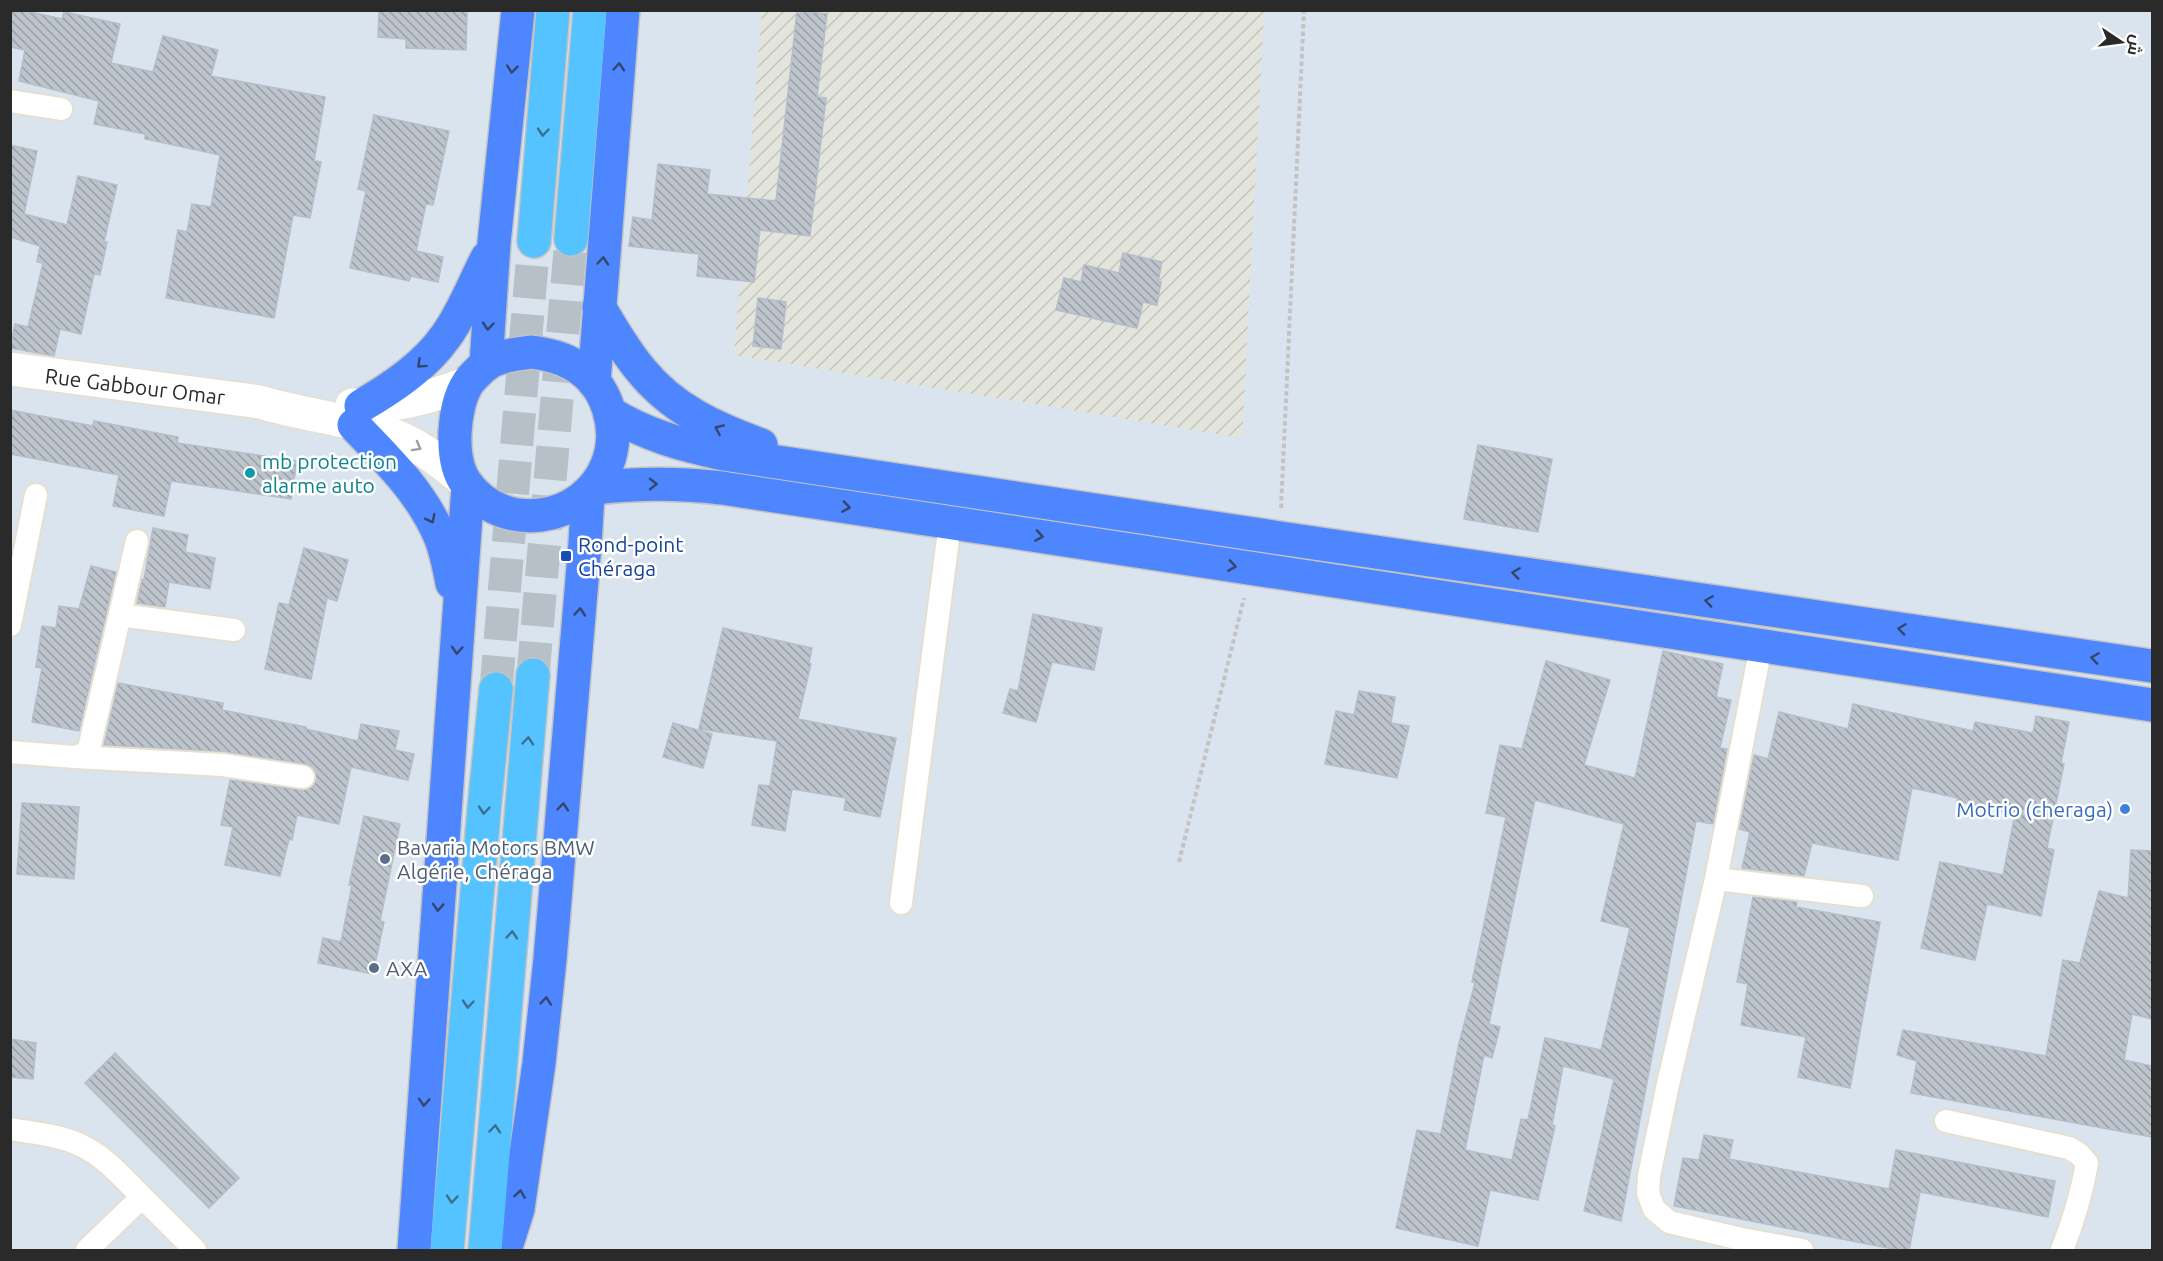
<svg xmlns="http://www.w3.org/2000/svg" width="2163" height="1261" viewBox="0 0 2163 1261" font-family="Ubuntu,Cairo,sans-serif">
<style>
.industrial{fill:url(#industrial-furrows)}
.building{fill:url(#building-back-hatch);stroke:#b4bdc9;stroke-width:1.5;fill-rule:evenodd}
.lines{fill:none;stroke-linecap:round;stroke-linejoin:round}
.highway-tunnel{stroke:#b7bfc7;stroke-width:33;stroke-dasharray:33 16;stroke-linecap:butt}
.street-casing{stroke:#e5dfcf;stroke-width:26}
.secondary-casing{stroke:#e5dfcf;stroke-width:36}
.primary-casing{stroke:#c3c3c3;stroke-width:36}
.highway-casing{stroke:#c3c3c3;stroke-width:36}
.path{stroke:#c3c3c3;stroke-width:4;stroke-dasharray:4.5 3;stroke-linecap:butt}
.street{stroke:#fff;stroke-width:22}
.secondary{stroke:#fff;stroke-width:33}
.primary{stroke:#4e86ff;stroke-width:33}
.highway{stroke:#54c3ff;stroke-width:33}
.oneway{stroke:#35466a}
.oneway2{stroke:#3d6f8a}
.oneway3{stroke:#9f9f9f}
.culture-dot{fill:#0f9aa8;stroke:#fff;stroke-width:2}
.transit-dot{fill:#1a4fb4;stroke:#fff;stroke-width:2}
.shop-dot{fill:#3f7fe0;stroke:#fff;stroke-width:2}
.service-dot{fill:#5c6f8a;stroke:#fff;stroke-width:2}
.labels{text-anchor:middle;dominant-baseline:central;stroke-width:5;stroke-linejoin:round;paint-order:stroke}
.street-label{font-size:21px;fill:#2a2a2a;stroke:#fff}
.culture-label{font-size:21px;fill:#0d838f;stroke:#fff;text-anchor:start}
.transit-label{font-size:21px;fill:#164399;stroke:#fff;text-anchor:start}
.shop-label{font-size:21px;fill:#366cbe;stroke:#fff;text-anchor:end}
.service-label{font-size:21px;fill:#4e5e75;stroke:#fff;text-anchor:start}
</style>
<defs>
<pattern id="industrial-furrows" width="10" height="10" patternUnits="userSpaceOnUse" patternTransform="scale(1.5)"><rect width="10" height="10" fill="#e3e5dc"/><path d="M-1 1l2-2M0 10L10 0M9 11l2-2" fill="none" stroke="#c3c5bd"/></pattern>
<pattern id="building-back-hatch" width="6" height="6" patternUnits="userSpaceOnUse" patternTransform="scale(1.5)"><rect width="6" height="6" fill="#bdc4cc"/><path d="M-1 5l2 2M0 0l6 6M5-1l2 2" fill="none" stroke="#9a9fa6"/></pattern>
</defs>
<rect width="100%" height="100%" fill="#dae4ee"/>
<path class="industrial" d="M762,11h502l-22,427 -508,-83z"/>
<g class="building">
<path d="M10,10h12l40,9 2,-7 56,12 -9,39 42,9 10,-36 55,14 -7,26 114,21 -11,64 7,1 -11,56 -17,-3 -19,103 -108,-20 12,-68 9,2 5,-28 19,3 9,-52 -75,-16v-5l-51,-10 5,-23 -80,-20 6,-31 -15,-3z"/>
<path d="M379,10h88l-1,40 -60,-2v-9l-28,-2z"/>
<path d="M797,11l30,3 -10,83 9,1 -16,138 -50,-6 -6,52 -57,-6 2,-22 -70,-8 4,-29 19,3 6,-56 52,6 -3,24 69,7z"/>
<path d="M374,115l75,16 -16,74 -7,-1 -10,47 27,6 -5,25 -27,-6 -2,5 -59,-13 16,-77 -8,-2z"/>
<path d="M10,145l27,6 -13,63 43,11 11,-49 39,9 -13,57h3l-7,33 -6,-1 -13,60 -21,-5 -6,27 -44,-8 5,-24 13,3 15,-64 -6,-1 3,-16 -30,-9z"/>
<path d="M1123,253l39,9 -4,20h3l-4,23 -14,-3 -6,26 -81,-18 8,-32 17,4 3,-17 35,8z"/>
<path d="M758,298l28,4 -5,47 -28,-3z"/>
<path d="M10,410l83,16 1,-5 84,16 -1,6 120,18 -6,38 -120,-18 -7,35 -51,-10 6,-31 -109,-21z"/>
<path d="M1478,445l74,14 -14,73 -74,-13z"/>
<path d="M153,528l35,7 -3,17 30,6 -5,31 -41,-7 -4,25 -28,-4 5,-24 2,1z"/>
<path d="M304,548l44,12 -11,41 -10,-3 -16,81 -46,-10 14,-66 10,2z"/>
<path d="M91,566l25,6 -37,159 -47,-9 10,-54 -6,-1 6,-41 14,2 3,-22 20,3z"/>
<path d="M1033,614l69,14 -8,42 -42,-8 -16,60 -33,-9 7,-24 8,2z"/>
<path d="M723,628l89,20 -3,15 2,1 -13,55 98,19 -16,79 -36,-7 2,-12 -54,-9 -7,42 -33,-6 7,-40 11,1 7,-45 -78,-12z"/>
<path d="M1663,651l60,13 -7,33 15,3 -11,48 7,1 -14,75 -17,-3 -75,400 -37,-10 30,-132 -51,-13 -11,59 3,1 -17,74 -48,-10 -12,56 -82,-18 21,-98 24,4 18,-91 16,-60 -3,-1 34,-165 -20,-4 14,-68 22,4 24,-88 64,19 -26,85 51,13zM1535,800l89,24 -23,97 29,7 -29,122 -56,-12 -17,82 -7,-1 -9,41 -47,-10 19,-95 8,3 8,-31 -11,-3z"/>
<path d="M118,683l105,20 -1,7 84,17v2l52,12 3,-17 38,7 -4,19 19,4 -6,26 -57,-13 -12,57 -42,-9 -5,25 -3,-1 -9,37 -55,-11 8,-38 -12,-2 9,-45 72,10 6,-1 6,-4 2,-7 -1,-6 -4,-6 -6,-2 -80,-12 -121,-7z"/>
<path d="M1359,691l36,6 -4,26 18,3 -12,52 -72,-14 11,-53 18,4z"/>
<path d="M1853,704l120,27 2,-9 58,11 3,-17 33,6 -8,41 3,1 -17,84 7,2 -13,66 -54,-12 -12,56 -54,-12 19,-86 63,13 12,-61 -58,-13 1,-3 -46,-10 -14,72 -86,-17 -8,33 -62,-8 8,-36 -11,-3 15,-74 14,4 11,-47 69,17z"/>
<path d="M673,723l39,11 -9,34 -40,-11z"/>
<path d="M22,803l57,4 -5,72 -57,-5z"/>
<path d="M364,816l36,8 -20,97 4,1 -11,52 -55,-11 5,-25 18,4 11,-57h-3z"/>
<path d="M2131,850l21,1v168l-20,-5 -8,46 28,6v71l-241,-44 6,-32 -20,-6 6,-25 143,26 17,-96 17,3 19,-72 29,7z"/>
<path d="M1753,897l44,5 -1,5 84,15 -30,166 -52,-11 8,-40 -65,-12 7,-41 -11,-2z"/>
<path d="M10,1039l26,4 -3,36 -23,-2z"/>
<path d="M115,1053l124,125 -30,30 -124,-125z"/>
<path d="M1704,1135l29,5 -4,19 160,30 7,-39 159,31 -7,36 -128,-25 -11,59h-6l-229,-45 9,-48 16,2z"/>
</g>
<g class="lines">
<g class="highway-tunnel">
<path d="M533,675l38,-436"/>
<path d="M496,689l38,-448"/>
</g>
<defs>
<g id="street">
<path d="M10,101l51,8"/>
<path d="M120,615l114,15"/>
<path d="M10,625l26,-130"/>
<path d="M1761,646l-45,233 -48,205 -19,92 -1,17 6,16 15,13 72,17 61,11"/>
<path d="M10,752l65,5 13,-4 49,-212"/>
<path d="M75,757l148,8 80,12"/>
<path d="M1716,879l146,17"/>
<path d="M901,903l49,-380"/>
<path d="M1946,1121l123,27 10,6 8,9c-5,30 -14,59 -25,87"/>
<path d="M10,1129c23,4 49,6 70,16 25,11 43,33 62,52"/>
<path d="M87,1250l55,-53 53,53"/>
</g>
<g id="secondary">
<path d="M10,369l250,33c42,13 90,17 130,32 28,10 51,28 74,47"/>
<path d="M352,405c39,4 80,-8 116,-22"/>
</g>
<g id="primary">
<path d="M599,307c13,21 25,43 41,62 32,40 74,59 121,76"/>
<path d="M531,352c16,2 30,5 43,13 34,19 47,65 33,100 -23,57 -104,70 -141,18 -17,-23 -13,-77 2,-100 4,-6 11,-12 16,-17 13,-10 32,-12 47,-14z"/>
<path d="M486,365l8,-122 24,-233"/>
<path d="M594,382l29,-372"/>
<path d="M361,406c31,-18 64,-40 85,-70 17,-23 28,-53 41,-78"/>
<path d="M610,413c36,22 72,32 114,41l556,84 872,128"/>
<path d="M354,425c33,34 66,66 85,109 7,16 10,33 13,49"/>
<path d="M594,488c44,-5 85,-5 128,0l1430,217"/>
<path d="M414,1250l54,-763"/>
<path d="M505,1250l13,-41 21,-146 11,-104 35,-415 3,-49"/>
</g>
<g id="highway">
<path d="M571,239l19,-229"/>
<path d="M534,241l19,-231"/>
<path d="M447,1250l37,-440 12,-121"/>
<path d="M485,1250l48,-575"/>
</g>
</defs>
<use href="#street" class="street-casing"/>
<use href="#secondary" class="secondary-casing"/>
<use href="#primary" class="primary-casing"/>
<use href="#highway" class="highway-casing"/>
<g class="path">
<path d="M1281,508l23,-498"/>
<path d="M1179,862l65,-264"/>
</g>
<use href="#street" class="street"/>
<use href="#secondary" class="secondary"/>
<use href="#primary" class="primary"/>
<use href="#highway" class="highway"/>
</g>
<defs><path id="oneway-chevron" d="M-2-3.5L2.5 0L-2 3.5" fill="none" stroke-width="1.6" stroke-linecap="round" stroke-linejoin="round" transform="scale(1.5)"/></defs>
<g class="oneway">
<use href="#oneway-chevron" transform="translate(619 67) rotate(-85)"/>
<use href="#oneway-chevron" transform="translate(512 69) rotate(96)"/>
<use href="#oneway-chevron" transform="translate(603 261) rotate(-85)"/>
<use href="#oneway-chevron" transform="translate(488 326) rotate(95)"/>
<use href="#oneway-chevron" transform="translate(421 364) rotate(138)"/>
<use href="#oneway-chevron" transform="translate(719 429) rotate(-156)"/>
<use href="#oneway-chevron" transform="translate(653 484) rotate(-1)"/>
<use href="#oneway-chevron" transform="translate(846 507) rotate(9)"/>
<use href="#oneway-chevron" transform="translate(431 519) rotate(63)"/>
<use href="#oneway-chevron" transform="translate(1039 536) rotate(9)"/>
<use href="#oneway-chevron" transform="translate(1232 566) rotate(9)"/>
<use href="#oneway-chevron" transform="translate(1516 573) rotate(-172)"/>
<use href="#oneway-chevron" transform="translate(1709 601) rotate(-172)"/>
<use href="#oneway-chevron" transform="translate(580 612) rotate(-85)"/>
<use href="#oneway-chevron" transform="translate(1902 629) rotate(-172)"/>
<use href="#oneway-chevron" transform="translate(457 650) rotate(94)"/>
<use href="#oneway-chevron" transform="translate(2095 658) rotate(-172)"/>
<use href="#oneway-chevron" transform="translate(563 807) rotate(-85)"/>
<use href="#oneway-chevron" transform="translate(438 907) rotate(94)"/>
<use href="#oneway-chevron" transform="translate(546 1001) rotate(-84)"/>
<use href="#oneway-chevron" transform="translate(424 1102) rotate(94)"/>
<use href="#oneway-chevron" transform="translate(520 1194) rotate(-81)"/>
</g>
<g class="oneway2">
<use href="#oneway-chevron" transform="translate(543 132) rotate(95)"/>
<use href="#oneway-chevron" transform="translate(528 741) rotate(-85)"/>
<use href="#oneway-chevron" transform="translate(484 810) rotate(95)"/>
<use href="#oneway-chevron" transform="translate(512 935) rotate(-85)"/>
<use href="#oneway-chevron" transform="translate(468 1004) rotate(95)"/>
<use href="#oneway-chevron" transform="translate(495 1129) rotate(-85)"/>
<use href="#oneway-chevron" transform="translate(452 1199) rotate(95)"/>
</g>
<use class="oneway3" href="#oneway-chevron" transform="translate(417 447) rotate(29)"/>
<circle class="culture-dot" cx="250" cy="473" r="6"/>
<rect class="transit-dot" x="560" y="550" width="12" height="12" rx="3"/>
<circle class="shop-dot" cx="2125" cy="809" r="6"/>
<g class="service-dot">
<circle cx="385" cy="859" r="6"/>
<circle cx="374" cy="968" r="6"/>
</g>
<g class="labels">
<g class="street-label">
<text transform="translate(135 386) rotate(7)">Rue Gabbour Omar</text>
</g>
<g class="culture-label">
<text x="262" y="461">mb protection<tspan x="262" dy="24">alarme auto</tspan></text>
</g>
<g class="transit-label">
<text x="578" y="544">Rond-point<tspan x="578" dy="24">Chéraga</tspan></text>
</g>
<g class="shop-label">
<text x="2113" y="809">Motrio (cheraga)</text>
</g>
<g class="service-label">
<text x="397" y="847">Bavaria Motors BMW<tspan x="397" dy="24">Algérie, Chéraga</tspan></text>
<text x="386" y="968">AXA</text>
</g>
</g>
<rect width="2163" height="1261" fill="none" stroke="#2a2a2a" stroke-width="24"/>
<g transform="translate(2121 42) rotate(103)" stroke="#ffffff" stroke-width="4.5" paint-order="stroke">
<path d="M0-4.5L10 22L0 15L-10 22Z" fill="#2a2a2a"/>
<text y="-9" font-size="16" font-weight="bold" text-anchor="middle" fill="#2a2a2a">ش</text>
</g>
</svg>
